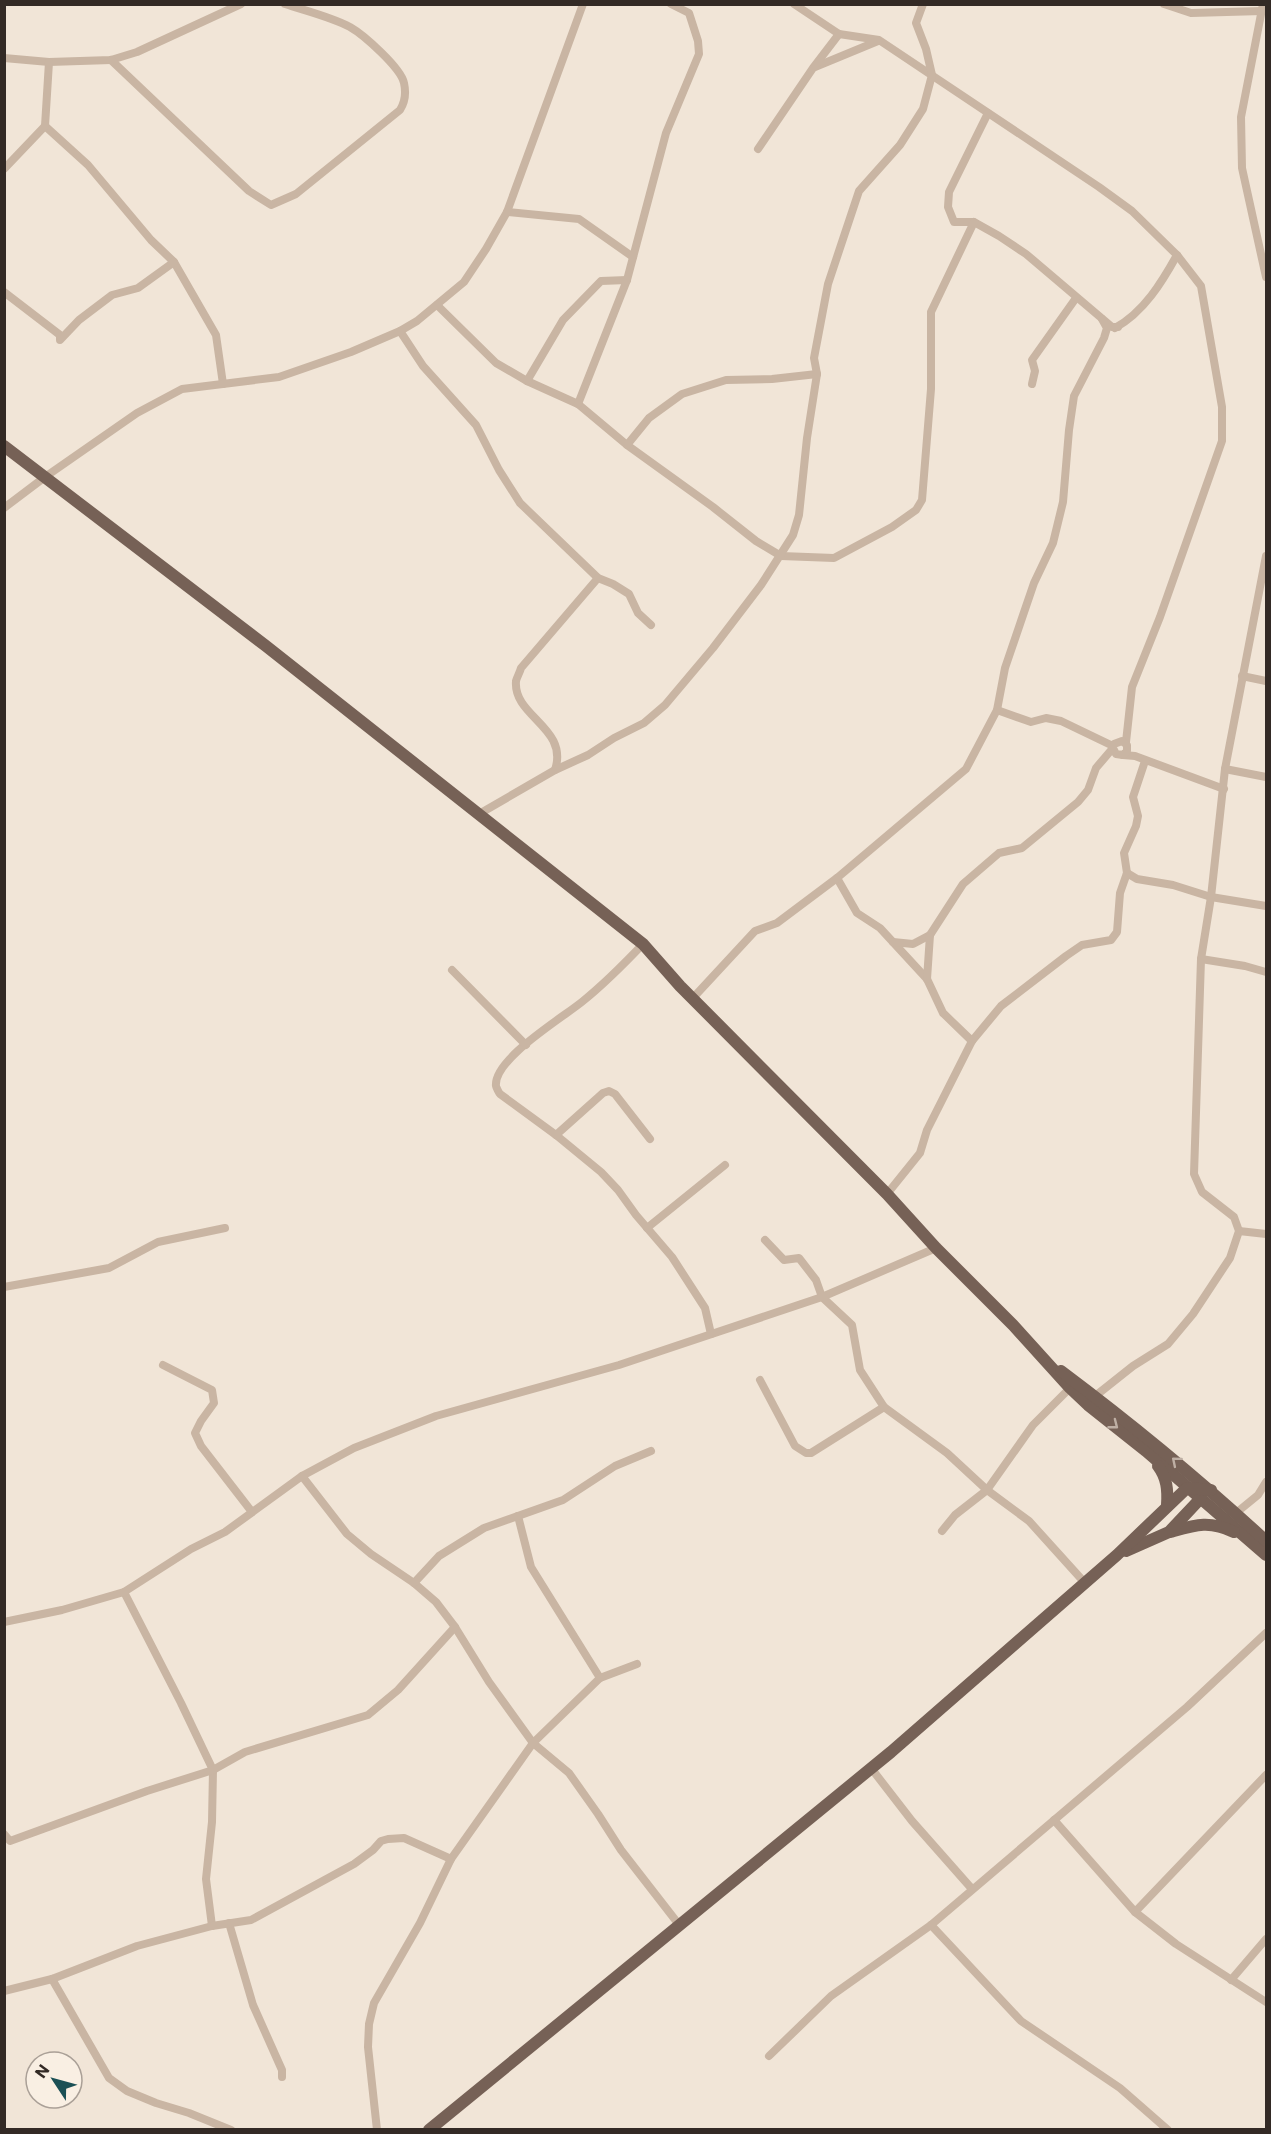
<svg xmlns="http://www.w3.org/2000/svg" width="1271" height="2134" viewBox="0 0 1271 2134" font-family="Commissioner,sans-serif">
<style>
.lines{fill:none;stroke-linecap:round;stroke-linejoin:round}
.minor{stroke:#c9b5a3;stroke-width:8}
.primary{stroke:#766156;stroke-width:12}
.oneway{stroke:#beafa4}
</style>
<rect width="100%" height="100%" fill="#f1e5d7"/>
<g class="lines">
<g class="minor">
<path d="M794,4l45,30 40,6 220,147 33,24 45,44 24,31 21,121v34l-62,176 -28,70 -6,55"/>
<path d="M1164,4l27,9 71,-2"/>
<path d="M1263,4l-22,113 1,51 24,109"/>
<path d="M4,58l45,4 62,-2 26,-8 104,-48"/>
<path d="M111,60l138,131 22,14 25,-11 104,-84c5,-8 6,-18 4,-27 -3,-15 -40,-48 -54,-56 -19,-10 -44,-16 -65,-23"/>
<path d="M815,67l63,-26"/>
<path d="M988,113l-39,79 -1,15 6,15h20l25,14 27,18 86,73h6"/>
<path d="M45,126l43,39 63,75 23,22 42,73 7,49"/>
<path d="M758,149l55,-81 26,-34"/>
<path d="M4,169l41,-43 4,-64"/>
<path d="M507,212l72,7 54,38"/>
<path d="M4,292l56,43v5l19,-20 33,-25 26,-7 36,-26"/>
<path d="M437,305l59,58 31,18 51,23 49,41 86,62 43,34 25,15 53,2 58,-31 24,-17 6,-10 9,-111v-77l43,-90"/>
<path d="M1115,328c29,-16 47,-46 62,-73"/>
<path d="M400,331l23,35 53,59 23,45 21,33 78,75 15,6 16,10 9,19 13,12"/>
<path d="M527,381l36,-61 38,-39 26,-1"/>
<path d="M1032,384l3,-13 -3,-11 44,-62"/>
<path d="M578,404l49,-124 39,-147 33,-79 -1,-13 -9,-28 -18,-9"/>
<path d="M627,445l22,-27 33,-24 44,-14 46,-1 45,-5"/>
<path d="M4,508l41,-31 92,-64 45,-24 97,-12 72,-25 49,-21 17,-10 47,-39 22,-33 21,-37 76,-208"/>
<path d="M1242,676l24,5"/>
<path d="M997,710l34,12 15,-4 15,3 52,25"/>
<path d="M1123,755l12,1 89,33"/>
<path d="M1225,769l41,8"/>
<path d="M555,770c14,-43 -42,-53 -39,-89 1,-4 4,-9 5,-13l77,-90"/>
<path d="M479,814l76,-44 33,-15 26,-17 30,-15 21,-18 48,-57 48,-63 32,-50 6,-20 8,-77 10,-64 -3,-16 14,-74 31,-93 41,-46 23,-36 9,-34 -6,-26 -10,-26 7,-19"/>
<path d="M1127,873l10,6 36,6 38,12 55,9"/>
<path d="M837,878l20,35 23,15 47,51 16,34 29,28"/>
<path d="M893,942l20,2 17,-9"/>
<path d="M643,944c-19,20 -39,40 -60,57 -19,16 -90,58 -87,85 0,1 3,7 4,8l56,41 45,37 17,18 18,25 36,42 33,51 6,26"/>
<path d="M1201,959l44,7 21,6"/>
<path d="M452,970l74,75"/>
<path d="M927,979l3,-44 33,-51 36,-31 23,-5 56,-46 10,-12 8,-22 17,-20 1,-4 8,-3 5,4v6l-4,4 -7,-1 -3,-6"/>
<path d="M692,999l63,-68 22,-8 60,-45 129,-109 31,-59 8,-42 29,-85 19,-40 10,-41 6,-72 5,-34 30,-58 3,-10 -5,-9"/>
<path d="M556,1135l47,-42 6,-2 6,3 35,45"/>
<path d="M887,1194l33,-41 7,-23 45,-89 29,-35 65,-50 16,-11 29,-5 6,-8 3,-39 7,-20 -3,-20 12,-27 2,-10 -5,-19 12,-36"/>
<path d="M647,1228l78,-63"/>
<path d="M1239,1231l27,3"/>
<path d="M765,1240l19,20 15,-2 17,22 6,17 30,28 8,45 24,37 63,46 40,37 42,31 56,62"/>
<path d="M4,1287l105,-19 49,-26 67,-14"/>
<path d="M163,1365l49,25 2,13 -13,18 -6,12 6,13 51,66"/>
<path d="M760,1380l35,66 11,7h5l73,-46"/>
<path d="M1094,1397l39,-31 35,-22 25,-30 37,-56 9,-27 -5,-14 -32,-25 -8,-18 7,-215 10,-62 14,-128 41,-213"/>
<path d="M302,1476l45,58 24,20 43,29 22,19 19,25 34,55 44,61 36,30 29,41 23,36 59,76"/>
<path d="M1236,1513l22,-18 8,-13"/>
<path d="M518,1516l13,51 69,111"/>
<path d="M942,1531l13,-16 32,-25 46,-65 37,-37"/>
<path d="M414,1583l25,-27 45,-28 79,-28 52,-34 36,-15"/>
<path d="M124,1592l57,111 32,67 -1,52 -6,57 6,47"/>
<path d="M4,1622l58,-12 62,-18 67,-43 34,-17 77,-56 52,-28 82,-32 183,-51 203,-68 114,-49"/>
<path d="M871,1768l41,53 60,68"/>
<path d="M1054,1820l81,92 41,32 90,58"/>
<path d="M4,1834l6,7 137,-50 66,-21 32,-18 123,-37 30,-25 57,-63"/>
<path d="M1135,1912l131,-137"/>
<path d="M229,1923l24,82 29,65v7"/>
<path d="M931,1925l90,96 99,67 48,42"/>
<path d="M52,1979l57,99 18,13 29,12 33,10 42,17"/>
<path d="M1231,1980l35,-41"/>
<path d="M4,1991l48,-12 85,-33 75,-20 39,-6 103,-56 19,-14 8,-9 7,-2 16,-1 47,21"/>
<path d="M769,2056l62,-60 100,-71 256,-218 79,-74"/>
<path d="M377,2130l-9,-83 1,-23 5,-21 46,-80 31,-64 82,-116 67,-65 37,-14"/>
</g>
<g class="primary">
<path d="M4,446l262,200 377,298 37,42 207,208 49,54 77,77 57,63 18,17 58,46 120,104"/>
<path d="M1061,1371c72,54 140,110 205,170"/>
<path d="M1158,1466c9,12 10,24 9,39"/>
<path d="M1170,1532c25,-7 39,-12 64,0"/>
<path d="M1126,1551l43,-19 32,-34v-6"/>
<path d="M429,2130l462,-378 226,-197 70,-67 24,2"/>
</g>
</g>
<defs><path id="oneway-chevron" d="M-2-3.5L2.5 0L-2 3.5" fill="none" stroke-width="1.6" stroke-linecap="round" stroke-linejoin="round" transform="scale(1.5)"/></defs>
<g class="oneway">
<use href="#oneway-chevron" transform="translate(1114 1425) rotate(38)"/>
<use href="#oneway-chevron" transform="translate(1176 1461) rotate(-140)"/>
</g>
<rect width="1271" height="2134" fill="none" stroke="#332a25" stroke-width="12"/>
<g transform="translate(54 2080) rotate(306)"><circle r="28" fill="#f9efe3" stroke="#aaa097" stroke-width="1.5"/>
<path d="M0-4.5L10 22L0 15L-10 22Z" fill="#1b5055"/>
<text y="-9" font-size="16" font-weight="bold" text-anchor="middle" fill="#332a25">N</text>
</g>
</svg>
